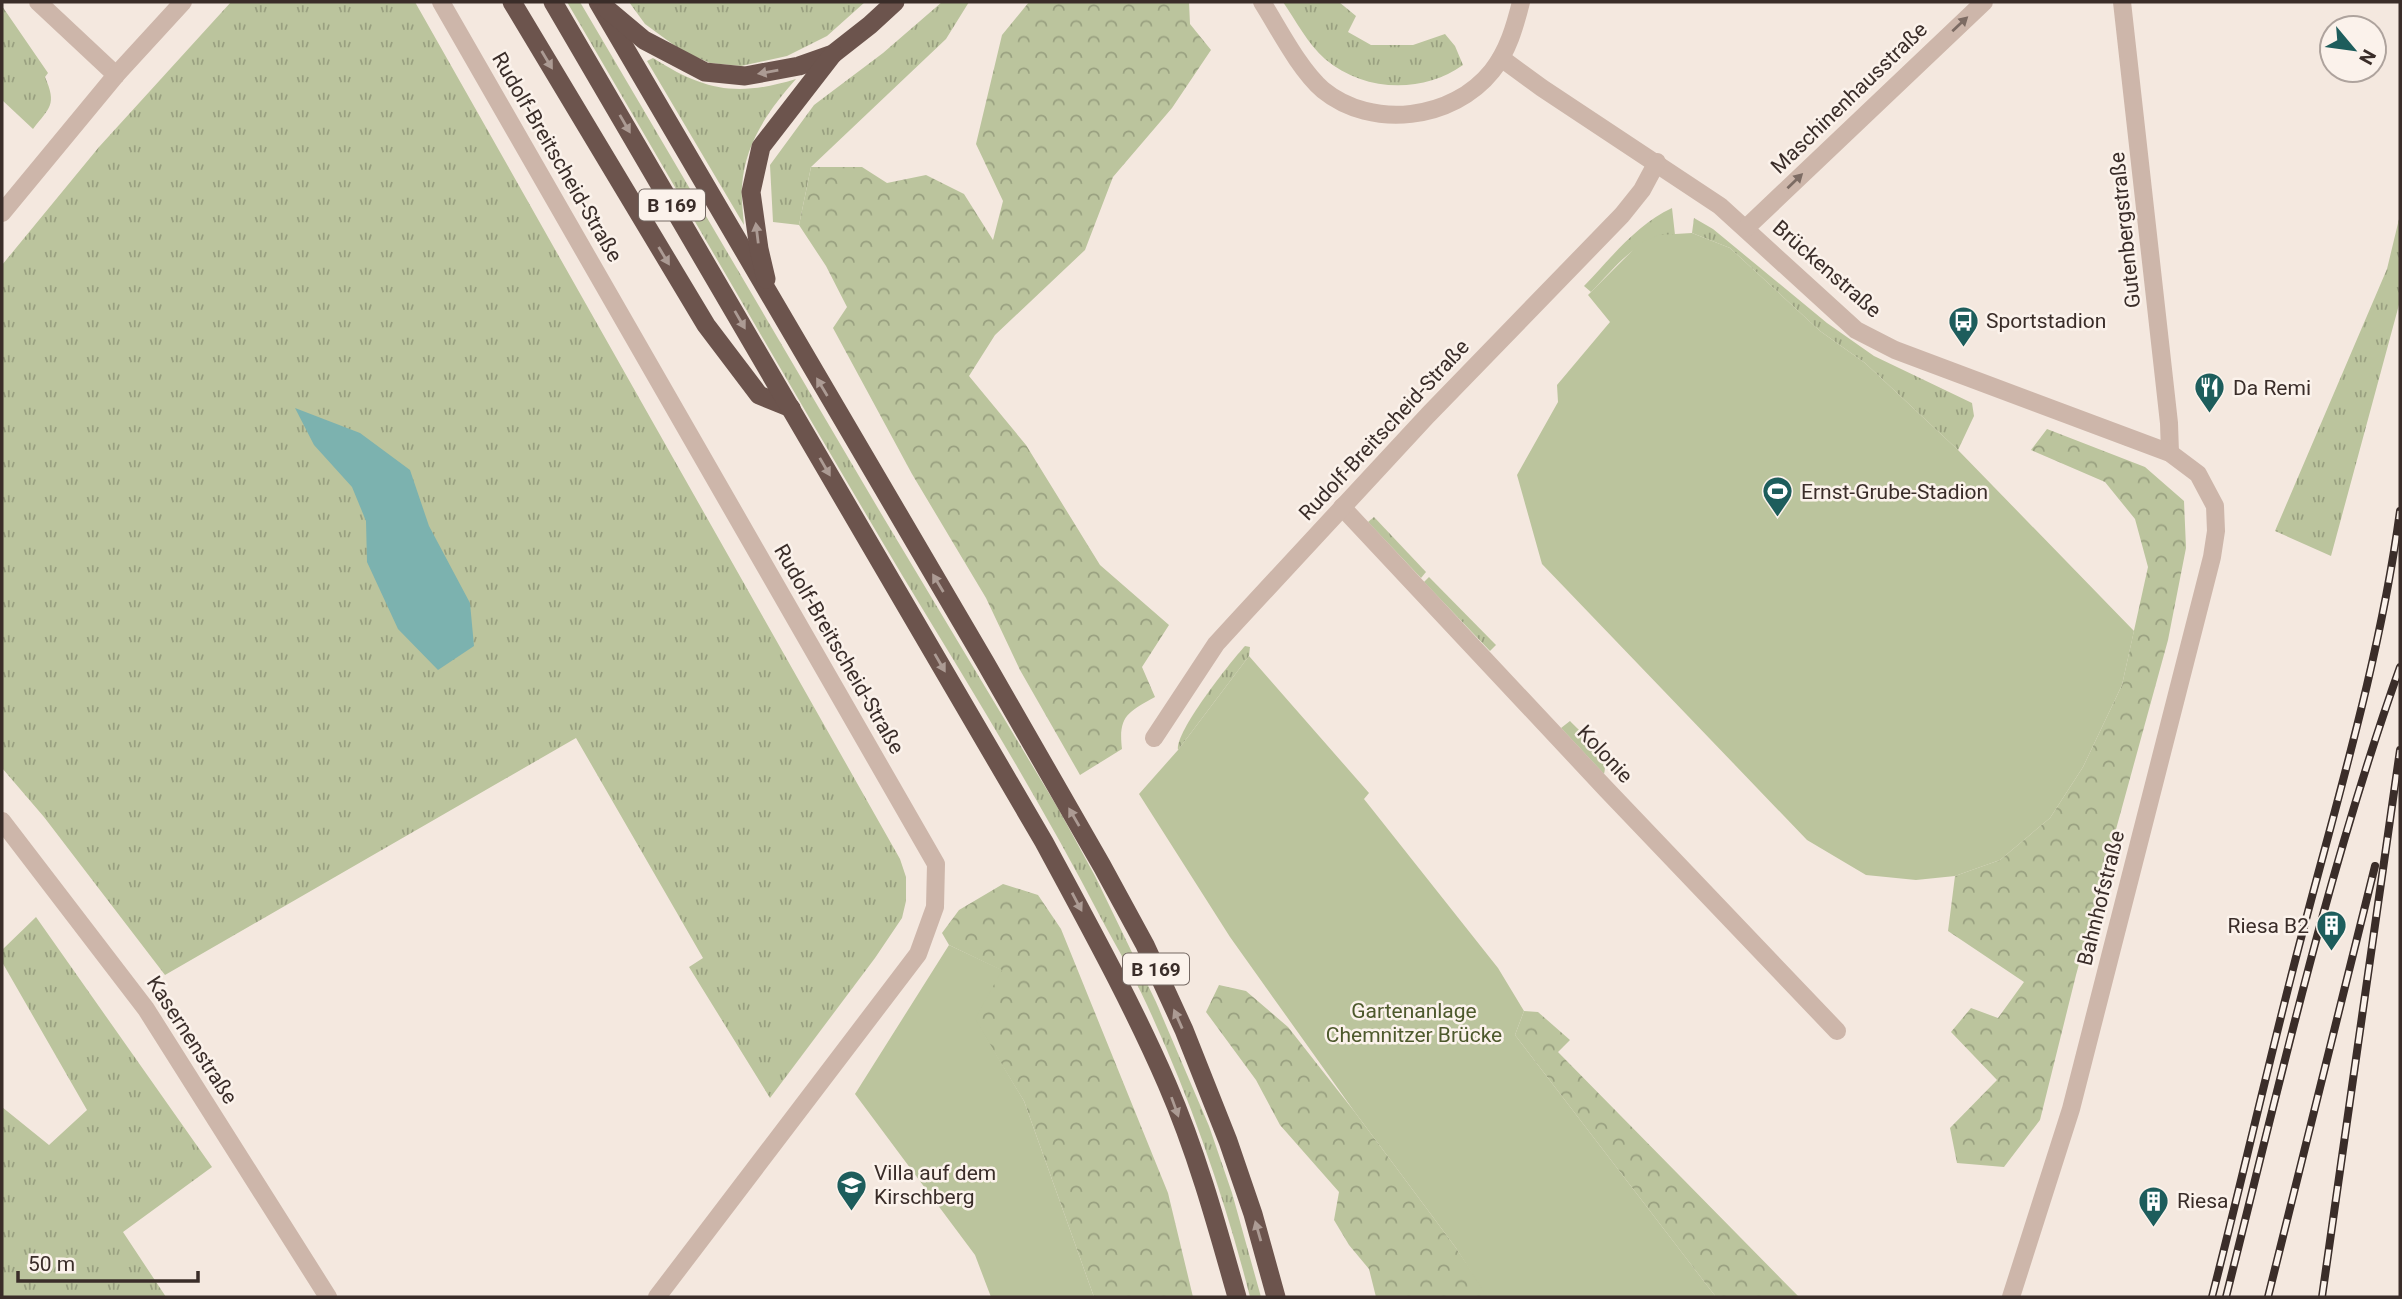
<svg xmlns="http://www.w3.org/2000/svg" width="2402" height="1299" viewBox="0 0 2402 1299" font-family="Roboto,sans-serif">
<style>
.grass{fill:url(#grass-tufts)}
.forest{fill:url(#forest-crowns)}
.garden{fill:#bbc49d}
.water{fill:#7cb2af}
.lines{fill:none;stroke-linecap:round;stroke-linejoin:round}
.minor{stroke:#cdb6aa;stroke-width:18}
.tertiary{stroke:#cdb6aa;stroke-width:18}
.trunk{stroke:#6c544d;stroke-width:19}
.rail-casing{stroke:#3a2d29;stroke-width:8}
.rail{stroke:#fbf2eb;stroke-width:5;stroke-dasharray:16;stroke-linecap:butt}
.oneway{fill:#7c6b63}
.oneway2{fill:#ac9b94}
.labels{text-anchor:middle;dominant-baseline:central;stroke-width:5;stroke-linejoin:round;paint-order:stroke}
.shield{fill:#fbf2eb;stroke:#746863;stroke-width:2}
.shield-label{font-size:19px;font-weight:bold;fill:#3a2d29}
.street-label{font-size:21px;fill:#3a2d29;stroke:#fbf2eb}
.poi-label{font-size:21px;fill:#3a2d29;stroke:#fbf2eb;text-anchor:start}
.park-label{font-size:21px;fill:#4d592c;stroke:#fbf2eb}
</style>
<defs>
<pattern id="grass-tufts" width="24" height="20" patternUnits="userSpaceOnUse" patternTransform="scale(1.75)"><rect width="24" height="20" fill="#bbc49d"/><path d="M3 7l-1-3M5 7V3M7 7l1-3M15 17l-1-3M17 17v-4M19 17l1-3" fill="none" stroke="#99a080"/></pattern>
<pattern id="forest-crowns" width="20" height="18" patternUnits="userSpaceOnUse" patternTransform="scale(1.75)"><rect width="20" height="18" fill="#bbc49d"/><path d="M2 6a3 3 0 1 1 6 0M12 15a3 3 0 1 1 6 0" fill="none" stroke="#99a080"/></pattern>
</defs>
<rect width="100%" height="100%" fill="#f4e8df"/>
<g class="grass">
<path d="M231,2h184l485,857 6,18v24l-4,17 -27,40 -105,140 -81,-131 14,-9 -127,-220 -411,237 -121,-158 -42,-49v-503l97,-118z"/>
<path d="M567,2h13l299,508 180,300 36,66 61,126 53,124 23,67 29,104h-11c-25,-99 -60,-199 -103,-292 -13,-29 -30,-57 -45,-85 -61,-118 -131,-231 -200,-345 -113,-190 -223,-382 -335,-573z"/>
<path d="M629,2h236l-38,34 -40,20 -46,10 -31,-3 -28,-12 -37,-27z"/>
<path d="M942,2h27l-23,37 -135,128 -12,58 -26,-3 -3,-57 44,-60 69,-52z"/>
<path d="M1283,2h56l17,14 -8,16 23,13h42l32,-11 10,12 8,19c-41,29 -99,27 -138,-6 -17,-15 -29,-38 -42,-57z"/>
<path d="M2,6l46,67 -3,4c12,28 5,30 -12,52l-31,-29z"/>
<path d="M653,58c52,33 84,39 143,21 -28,32 -51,64 -54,107 -1,12 1,26 2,39l-97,-164z"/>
<path d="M1672,208l3,27c-38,1 -59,32 -84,57l-7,-6c27,-28 53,-62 88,-78z"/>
<path d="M2400,215v86l-69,255 -56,-25 112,-262z"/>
<path d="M1694,218l19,11 114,94 47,33 98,47 2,13 -16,34 -93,-87 -45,-32 -90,-83 -38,-15z"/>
<path d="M1374,517l52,55 -5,6 -53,-56z"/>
<path d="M1429,577l67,68 -6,6 -66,-69z"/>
<path d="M1245,646l5,1 -1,9 -71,94c-4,-17 53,-89 67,-104z"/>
<path d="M1570,721c13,14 40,32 34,53l-43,-46z"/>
<path d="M36,917l176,250 -89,65 43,65h-164v-190l47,38 38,-35 -85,-148v-12z"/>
</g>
<g class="forest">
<path d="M1029,2h160l1,22 21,26 -39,58 -59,69 -28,73 -90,85 -26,41 57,69 74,120 69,60 -27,42 13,30c-27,15 -37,19 -33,52l-42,26 -60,-105 -34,-72 -74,-124 -79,-146 14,-21 -21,-41 -27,-41 12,-58h51l25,16 39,-8 38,19 29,46 10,-39 -27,-57 26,-109z"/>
<path d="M2047,429l98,38 39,34 2,47 -18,92 -92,335 -36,145 -36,47 -47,-4 -7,-35 47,-48 -46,-48 20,-24 27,10 26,-36 -76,-51 7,-55 45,-16 50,-42 33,-51 39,-82 26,-118 -13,-48 -30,-37 -74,-32z"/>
<path d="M1003,884l35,11 23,34 107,264 25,104h-99l-70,-196 -50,-82 27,-49 -52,-25 -7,-12 17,-23z"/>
<path d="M1219,985l27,6 42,36 66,84 102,137 33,49h-113l-7,-28 -20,-24 -15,-25 5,-28 -59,-67 -24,-45 -50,-68z"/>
<path d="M1524,1011l14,1 32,28 -12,12 241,245h-83l-201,-262z"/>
</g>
<g class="garden">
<path d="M1692,233l38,15 90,83 45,32 93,87 176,181 -12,54 -39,82 -33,51 -50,42 -45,16 -39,4 -50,-5 -59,-35 -265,-276 -25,-89 41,-73 -1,-17 53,-63 -22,-27 52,-52 19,-8z"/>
<path d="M1249,656l120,137 -5,6 134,169 26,43 -9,24 201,262h-227l-5,-5 -28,-44 -102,-137 -124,-174 -91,-143 39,-44z"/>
<path d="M949,945l53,25 -27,49 49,82 70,196h-103l-16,-42 -120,-161z"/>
</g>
<path class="water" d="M295,408l65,25 50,37 19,56 41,77 4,43 -36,24 -40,-41 -31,-67 -1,-41 -14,-34 -38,-42z"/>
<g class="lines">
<g class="minor">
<path d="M38,2l78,73"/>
<path d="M441,2l495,862 -1,43 -17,47 -261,343"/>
<path d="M2122,2l47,421 1,30"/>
<path d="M1501,58l41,30 178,118 136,124 39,20 275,103 28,21 17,32 1,25 -4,26 -141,552 -60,188"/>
<path d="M1746,228l238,-226"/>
<path d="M1342,507l264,282 231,242"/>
<path d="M1154,738l62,-94 22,-24 190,-205 194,-200 20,-25 15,-28"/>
<path d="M2,821l144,188 182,288"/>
</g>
<g class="tertiary">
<path d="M1262,2c17,27 37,67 61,88 49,40 130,30 169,-19 16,-20 23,-45 29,-69"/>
<path d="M2,213l114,-138 67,-73"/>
</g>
<g class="trunk">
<path d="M512,2l194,323 53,70 32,13"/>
<path d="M553,2l491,840c43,80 87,159 123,242 30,69 50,142 70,213"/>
<path d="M598,2l387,660 117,204 43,79 39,85 44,111 25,73 23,83"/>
<path d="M607,9l37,31 61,32 40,4 54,-10 34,-12 37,-29 25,-23"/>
<path d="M766,279l-7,-30 -8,-57 10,-45 72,-93"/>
</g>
<defs>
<g id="rail">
<path d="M2212,1297c28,-109 53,-219 81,-328 39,-153 86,-302 107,-458"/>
<path d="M2226,1297c53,-211 101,-425 174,-630"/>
<path d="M2268,1297l107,-431"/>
<path d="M2322,1297l78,-547"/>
</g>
</defs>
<use href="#rail" class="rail-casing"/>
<use href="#rail" class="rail"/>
</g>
<defs><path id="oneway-solid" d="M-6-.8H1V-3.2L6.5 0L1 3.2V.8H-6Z" transform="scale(1.75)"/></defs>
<g class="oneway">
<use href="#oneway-solid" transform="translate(1960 24) rotate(-43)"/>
<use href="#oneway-solid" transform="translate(1795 181) rotate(-44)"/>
</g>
<g class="oneway2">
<use href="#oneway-solid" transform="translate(547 60) rotate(59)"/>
<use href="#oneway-solid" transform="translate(768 72) rotate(170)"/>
<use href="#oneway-solid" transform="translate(625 124) rotate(60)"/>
<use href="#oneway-solid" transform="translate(757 233) rotate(-97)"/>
<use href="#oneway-solid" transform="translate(664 256) rotate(59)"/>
<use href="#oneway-solid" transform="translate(740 320) rotate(60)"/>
<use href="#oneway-solid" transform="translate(822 387) rotate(-121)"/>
<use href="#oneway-solid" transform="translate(825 467) rotate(60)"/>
<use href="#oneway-solid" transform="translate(938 583) rotate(-121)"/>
<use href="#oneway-solid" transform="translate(940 663) rotate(60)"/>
<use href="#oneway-solid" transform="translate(1074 817) rotate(-120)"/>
<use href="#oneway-solid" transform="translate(1077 902) rotate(62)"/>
<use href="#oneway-solid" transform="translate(1178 1019) rotate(-114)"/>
<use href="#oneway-solid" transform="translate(1175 1107) rotate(70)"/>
<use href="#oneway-solid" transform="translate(1258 1231) rotate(-106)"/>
</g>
<defs>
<symbol id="bus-pin" viewBox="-11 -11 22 30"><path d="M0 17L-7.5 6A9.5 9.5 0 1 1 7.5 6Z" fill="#1d5d5c" stroke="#fbf2eb"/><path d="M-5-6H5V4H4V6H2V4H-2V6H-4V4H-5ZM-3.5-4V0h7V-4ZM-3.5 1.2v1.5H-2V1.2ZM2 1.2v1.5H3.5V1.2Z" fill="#fff"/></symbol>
<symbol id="restaurant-pin" viewBox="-11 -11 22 30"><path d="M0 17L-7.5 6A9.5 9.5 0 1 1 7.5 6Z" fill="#1d5d5c" stroke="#fbf2eb"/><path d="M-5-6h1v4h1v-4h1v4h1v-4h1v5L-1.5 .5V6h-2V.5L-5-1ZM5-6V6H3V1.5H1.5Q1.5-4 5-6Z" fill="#fff"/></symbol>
<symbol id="stadium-pin" viewBox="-11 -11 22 30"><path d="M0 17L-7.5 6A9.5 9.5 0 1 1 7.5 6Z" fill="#1d5d5c" stroke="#fbf2eb"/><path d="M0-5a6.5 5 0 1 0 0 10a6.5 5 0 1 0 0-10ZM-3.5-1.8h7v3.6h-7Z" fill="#fff"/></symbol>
<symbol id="building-pin" viewBox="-11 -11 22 30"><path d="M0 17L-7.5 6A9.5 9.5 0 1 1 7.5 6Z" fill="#1d5d5c" stroke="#fbf2eb"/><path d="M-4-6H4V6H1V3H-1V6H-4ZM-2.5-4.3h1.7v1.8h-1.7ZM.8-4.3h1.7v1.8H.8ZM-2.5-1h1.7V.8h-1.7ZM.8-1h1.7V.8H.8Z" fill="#fff"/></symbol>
<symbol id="school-pin" viewBox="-11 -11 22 30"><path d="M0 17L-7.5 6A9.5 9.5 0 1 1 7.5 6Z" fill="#1d5d5c" stroke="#fbf2eb"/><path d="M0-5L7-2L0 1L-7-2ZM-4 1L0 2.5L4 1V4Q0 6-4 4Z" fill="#fff"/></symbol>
</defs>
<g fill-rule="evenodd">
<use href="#bus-pin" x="1946" y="304" width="35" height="47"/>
<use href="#restaurant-pin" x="2192" y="370" width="35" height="47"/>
<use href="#stadium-pin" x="1760" y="474" width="35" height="47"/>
<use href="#building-pin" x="2314" y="908" width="35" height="47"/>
<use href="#school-pin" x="834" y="1168" width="35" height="47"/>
<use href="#building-pin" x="2136" y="1184" width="35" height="47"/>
</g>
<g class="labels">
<g class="shield">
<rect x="639" y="189.5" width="66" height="31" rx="5"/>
<rect x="1123" y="953.5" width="66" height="31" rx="5"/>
</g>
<g class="shield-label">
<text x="672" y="205">B 169</text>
<text x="1156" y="969">B 169</text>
</g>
<g class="street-label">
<text transform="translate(1849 98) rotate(-44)">Maschinenhausstraße</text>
<text transform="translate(557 157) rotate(60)">Rudolf-Breitscheid-Straße</text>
<text transform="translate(2125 230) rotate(-96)">Gutenbergstraße</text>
<text transform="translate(1827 269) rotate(41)">Brückenstraße</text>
<text transform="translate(1384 430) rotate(-47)">Rudolf-Breitscheid-Straße</text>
<text transform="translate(839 649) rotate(60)">Rudolf-Breitscheid-Straße</text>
<text transform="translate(1605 754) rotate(47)">Kolonie</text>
<text transform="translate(2101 898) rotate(-76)">Bahnhofstraße</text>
<text transform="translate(192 1040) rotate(57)">Kasernenstraße</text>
</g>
<g class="poi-label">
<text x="1986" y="321">Sportstadion</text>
<text x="2233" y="388">Da Remi</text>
<text x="1801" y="492">Ernst-Grube-Stadion</text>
<text x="2309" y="926" text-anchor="end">Riesa B2</text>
<text x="874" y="1173">Villa auf dem<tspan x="874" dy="24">Kirschberg</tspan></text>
<text x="2177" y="1201">Riesa</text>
</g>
<g class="park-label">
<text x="1414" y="1011">Gartenanlage<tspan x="1414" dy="24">Chemnitzer Brücke</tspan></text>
</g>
</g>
<rect width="2402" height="1299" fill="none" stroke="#3a2d29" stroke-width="7"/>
<g transform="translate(2353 49) rotate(119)"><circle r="33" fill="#fbf2eb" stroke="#aea39d" stroke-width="2"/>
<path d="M0-5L12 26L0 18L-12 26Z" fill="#1d5d5c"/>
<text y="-10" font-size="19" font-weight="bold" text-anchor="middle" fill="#3a2d29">N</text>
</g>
<path d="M18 1271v10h180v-10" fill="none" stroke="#3a2d29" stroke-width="3.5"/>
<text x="28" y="1271" font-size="21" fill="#3a2d29" stroke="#fbf2eb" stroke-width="5" paint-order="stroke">50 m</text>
</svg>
